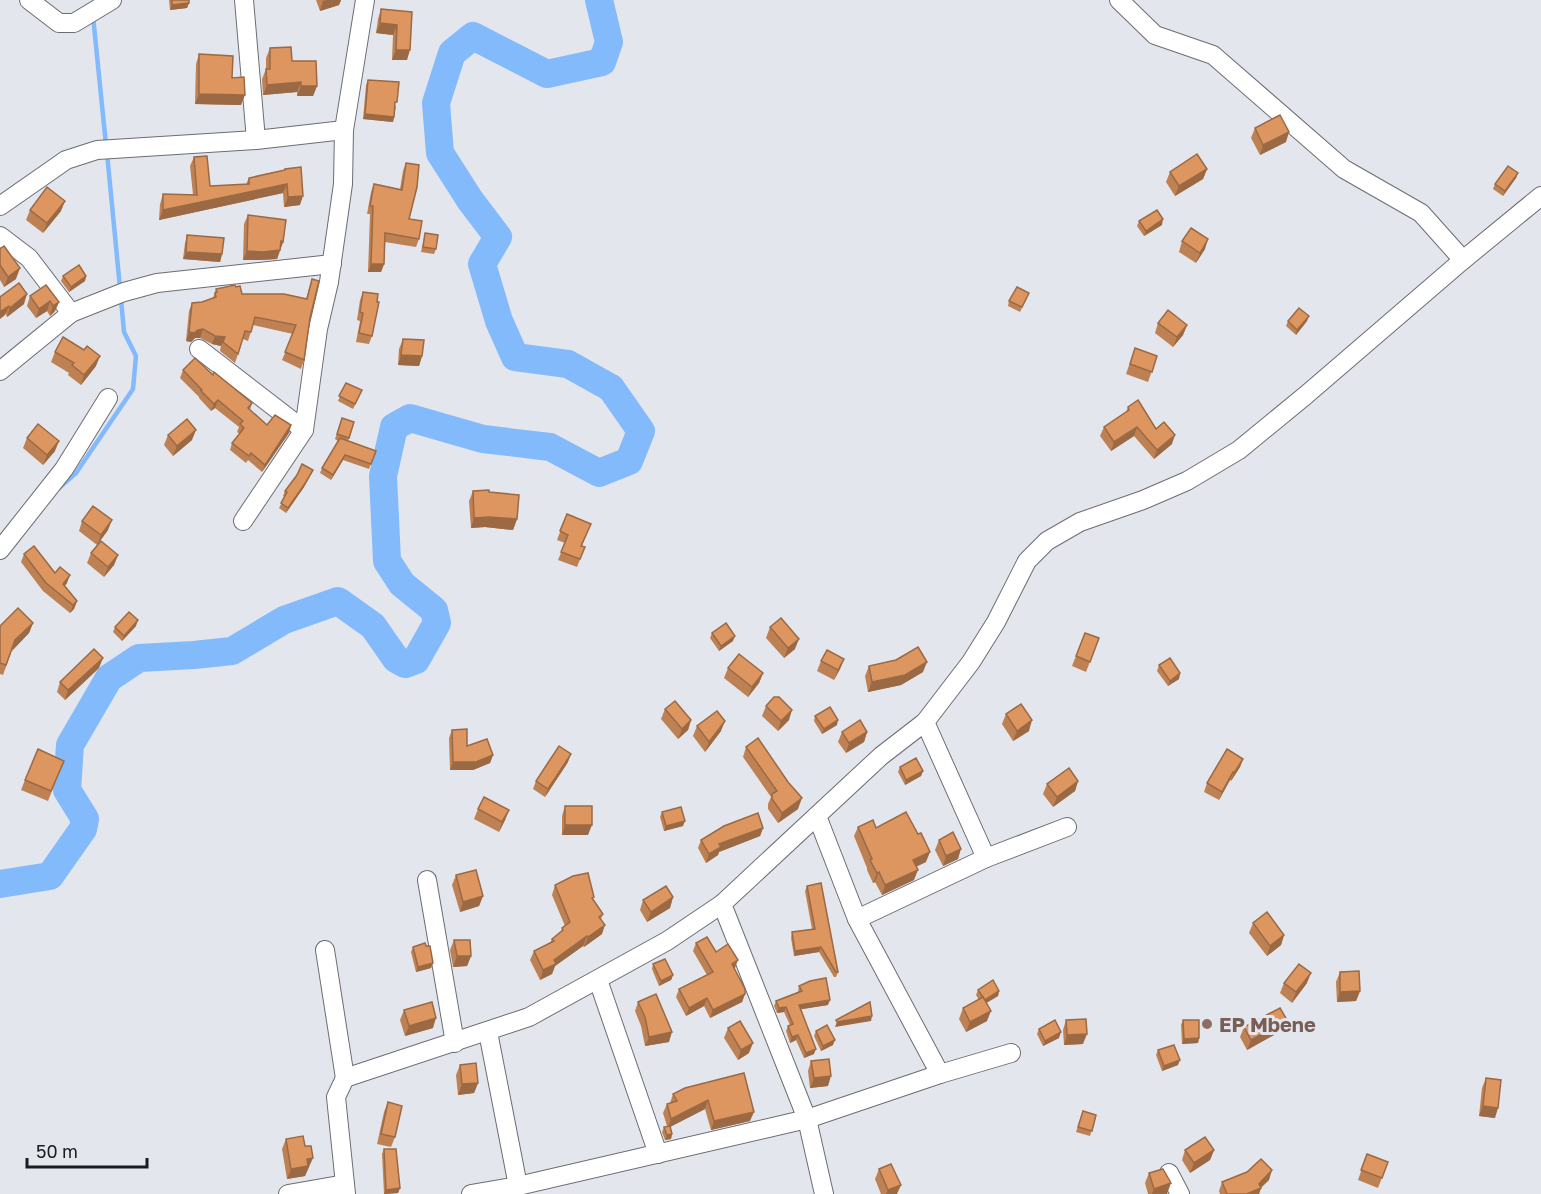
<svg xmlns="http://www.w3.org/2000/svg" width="1541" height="1194" viewBox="0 0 1541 1194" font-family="'Golos Text',sans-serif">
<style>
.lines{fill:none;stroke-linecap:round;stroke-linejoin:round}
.stream{stroke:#82bafb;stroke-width:4.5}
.river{stroke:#82bafb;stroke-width:28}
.street-casing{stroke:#6b6d74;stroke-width:20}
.street{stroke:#fff;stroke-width:18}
.wall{fill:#be8153}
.shaded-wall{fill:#9b6943}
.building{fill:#dd9660;stroke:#9b6943;stroke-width:1.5}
.education-dot{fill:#8d6e63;stroke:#e4e6ed;stroke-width:2}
.labels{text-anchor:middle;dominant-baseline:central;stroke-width:6;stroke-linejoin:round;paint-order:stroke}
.education-label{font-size:20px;font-weight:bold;fill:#785e54;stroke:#e4e6ed;text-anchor:start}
</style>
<rect width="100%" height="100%" fill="#e4e6ed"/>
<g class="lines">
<g class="stream">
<path d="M93,16l13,129"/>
<path d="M107,153l13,135"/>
<path d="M59,488l17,-15 57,-84 3,-33 -12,-24 -3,-33"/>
</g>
<path class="river" d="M0,884l50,-8 33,-47 2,-10 -18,-29 3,-45 39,-67 30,-20 55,-3 38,-4 52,-31 54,-19 35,25 23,33 9,5 11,-4 21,-37 -3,-13 -32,-26 -15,-23 -4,-85 11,-49 16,-9 73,21 67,8 49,26 30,-12 12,-30 -30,-43 -43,-24 -53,-7 -16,-36 -17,-57 16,-27 -28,-37 -30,-47 -4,-50 16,-50 21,-17 74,38 55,-12 7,-20 -10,-42"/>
<defs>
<g id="street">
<path d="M29,0l30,23h15l38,-23"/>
<path d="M244,0l12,140"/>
<path d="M1119,0l36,35 58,20 131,114 77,44 42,47"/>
<path d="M0,206l66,-46 31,-10 159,-10 88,-10"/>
<path d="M0,236l29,22 42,55"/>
<path d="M199,349l105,81"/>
<path d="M0,371l71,-58 53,-21 33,-9 175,-19"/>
<path d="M243,521l61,-91 14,-101 11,-47 14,-98 1,-54 21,-130"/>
<path d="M0,550l64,-81 44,-71"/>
<path d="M925,722l61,136"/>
<path d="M817,816l40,103 83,155"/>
<path d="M427,880l28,163"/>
<path d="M857,919l129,-61 81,-31"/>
<path d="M325,950l20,128"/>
<path d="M598,980l60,174"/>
<path d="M488,1032l30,154"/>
<path d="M1169,1173l11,21"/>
<path d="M288,1194l57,-10"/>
<path d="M346,1194l-10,-97 9,-19 184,-61 138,-76 55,-37"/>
<path d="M471,1194l47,-8 289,-67 133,-45 71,-21"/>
<path d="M824,1194l-17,-75 -85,-215 159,-148 44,-34 46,-60 25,-40 31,-61 20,-20 33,-19 63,-22 44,-19 52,-31 67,-55 157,-135 78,-64"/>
</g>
</defs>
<use href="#street" class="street-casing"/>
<use href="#street" class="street"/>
</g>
<g class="wall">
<path d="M169,0h20v3l-2,5 -17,2z"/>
<path d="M316,0h25l-2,5 -19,6z"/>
<path d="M381,9l31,3 -5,48h-15l1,-25 -17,-2 2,-14z"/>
<path d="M270,48l22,13 25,25 -4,10h-16v-4l-34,3 -1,-16 4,-10v-11z"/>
<path d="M199,54l33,24 9,27 -46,-1 1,-40z"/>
<path d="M368,80l28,27 -3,15 -30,-3 3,-34z"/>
<path d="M1255,128l31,14 -26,13 -9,-17z"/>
<path d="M194,157l16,29 36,-2 3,-6 35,-8 16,35 -16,2 -1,-14 -124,27 1,-16 3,-10 30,1 -3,-29z"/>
<path d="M406,163l3,56 10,20 -3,8 -31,-5 -1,22 -3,8h-13l2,-58h-3l4,-22 3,-8 26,5 3,-18z"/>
<path d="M1207,169l-4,10 -28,17 -9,-14 4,-10z"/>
<path d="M1518,173l-2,5 -13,18 -10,-7 2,-5z"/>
<path d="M30,210l31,1 -18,22 -17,-13z"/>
<path d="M248,215l35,27 -6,17 -17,1h-17l1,-36z"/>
<path d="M1139,221l23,4 -18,11 -7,-10z"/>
<path d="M425,233l11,16 -2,5 -13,-2z"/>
<path d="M187,235l35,19 -2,8 -37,-3 2,-16z"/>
<path d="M1182,241l23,8 -9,14 -17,-11z"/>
<path d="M0,249l16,30 -12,8 -4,-7z"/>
<path d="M63,276h23l-1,5 -16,11 -8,-11z"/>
<path d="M312,279l-2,39 -6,42 -3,9 -19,-9 11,-26 -40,-9 -5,16 -5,-2 -8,24 -15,-12 1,-5 -9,-2 -12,-6h-5l-4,4 -5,-1 3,-30 3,-8 10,-1 11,-4 3,-9 20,-2 6,7 64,5z"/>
<path d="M363,292l9,44 -3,8 -13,-2 4,-21 -3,-1 3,-20z"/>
<path d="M30,296l29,6 -4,9 -5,5 -3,-5 -11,7 -9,-12z"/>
<path d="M0,297l24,7 -17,13z"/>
<path d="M1027,298l-7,14 -12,-6 1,-5z"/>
<path d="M1288,321h19l-11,14 -10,-9z"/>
<path d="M1158,323l29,2 -4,10 -10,12 -18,-14z"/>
<path d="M403,339l19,17 -3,10 -21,-1 1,-16z"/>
<path d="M1135,348l22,8 -9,26 -22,-8z"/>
<path d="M55,352l41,14 -15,19 -13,-10 1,-2 -18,-11z"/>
<path d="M183,370l30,5 39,28 -2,7 17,15h24l-2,8 -27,39 -14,-12 -2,3 -16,-13 2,-7 8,-9 -3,-2 2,-5 -24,-19 -4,3 -12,-13v-1l-19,-19z"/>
<path d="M346,383l14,12 -7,14 -15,-8z"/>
<path d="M1128,407l28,22 16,15 -18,15 -20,-23 -23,15 -11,-15 4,-9 22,-15z"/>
<path d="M342,418l7,20 -1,3 28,10 -7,18 -26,-9 -12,20 -11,-7 2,-5 16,-27 -3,-2z"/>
<path d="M168,435l24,5 -19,16 -9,-11z"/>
<path d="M27,438l28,13 -12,14 -20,-17z"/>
<path d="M313,470l-9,17 -18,26 -7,-5 6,-11 -2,-1 2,-5z"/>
<path d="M473,491l16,1 28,27 -4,11 -28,-3 -14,1 -2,-27z"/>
<path d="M567,514l24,10 -9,22 3,1 -8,20 -19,-7 7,-17 -8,-3z"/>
<path d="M82,521l26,9 -11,15 -18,-14z"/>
<path d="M91,553l27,2 -4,10 -10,12 -17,-14z"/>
<path d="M24,554l31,19 12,10 -2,3 12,15 -3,8 -4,4 -27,-22 -22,-29z"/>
<path d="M33,623l-4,10 -17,17 -9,25 -3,-1v-48z"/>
<path d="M136,626l-14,15 -9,-9 2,-5z"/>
<path d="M770,627l25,22 -11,9 -18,-20z"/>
<path d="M712,633l21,8 -14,10 -9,-13z"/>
<path d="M1085,633l14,5 -13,34 -14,-6z"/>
<path d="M844,659l-4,10 -6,11 -17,-9 4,-10z"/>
<path d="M1159,665l21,8 -1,6 -11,7 -11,-15z"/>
<path d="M869,666l54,6 -22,13 -33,7 -3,-16z"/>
<path d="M99,668l-34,32 -8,-8 3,-10z"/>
<path d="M728,668l35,5 -4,10 -11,14 -24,-19z"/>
<path d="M766,706l23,14 -11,11 -16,-15z"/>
<path d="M665,709l26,11 -3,10 -10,9 -17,-20z"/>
<path d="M1006,714l23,17 -16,10 -11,-17z"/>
<path d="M815,716l22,9 -15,9 -8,-13z"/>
<path d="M697,726l24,5 -16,21 -12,-16z"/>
<path d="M452,730l15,16 26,9 -3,8 -17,7h-23l-1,-32z"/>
<path d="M842,732h25l-3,10 -18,11 -8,-11z"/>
<path d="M746,747l52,62 -20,14 -10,-14v-5l3,-7 -28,-40z"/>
<path d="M1243,759l-3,8 -9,14 -1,-1 -11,20 -15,-8 3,-9z"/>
<path d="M64,761l-16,40 -27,-11 4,-10z"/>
<path d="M568,762l-23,35 -12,-8 3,-8z"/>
<path d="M900,767l23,4 -2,5 -16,9 -7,-13z"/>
<path d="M1078,781l-3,10 -22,16 -10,-13 4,-10z"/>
<path d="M565,806l23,29h-26v-19z"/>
<path d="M478,809l31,1 -4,10 -6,12 -25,-13z"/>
<path d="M662,812l21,14 -19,5 -4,-14z"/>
<path d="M858,827l18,1 50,34 -10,5 -2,13 -32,15 -7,-13 -2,1 -6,-13v-2l-13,-32z"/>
<path d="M763,828l-3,8 -41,16 -1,3 -12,8 -8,-15 3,-8z"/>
<path d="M939,840l19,19 -15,7 -8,-16z"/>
<path d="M456,875l27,21 -4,10 -19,6 -8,-27z"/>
<path d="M555,885l38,15 10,14 -2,5 1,15 -18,13 -1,-1 -28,20 -3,8 -12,6 -10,-20 4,-9 16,-8 2,-4 9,-7 1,-4 3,-2 -13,-31z"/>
<path d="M807,886l31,86 -2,5h-2l-15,-25 -25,4 -3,-18 1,-6 20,-3 -7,-38z"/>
<path d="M673,897l-3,11 -23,14 -7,-12 3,-10z"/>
<path d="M1253,923l31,12 -3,10 -14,11 -18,-23z"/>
<path d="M454,940l17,16 -4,10 -14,1 -3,-17z"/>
<path d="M696,943l20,9 19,16 -1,1 11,25 -3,8 -32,16 -6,-12 -18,10 -10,-19 3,-8 28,-14 -14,-24z"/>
<path d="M413,947l20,16 -2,5 -15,4 -5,-20z"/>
<path d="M653,964l20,11 -2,5 -12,6 -7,-17z"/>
<path d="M1340,972l20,19 -4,10 -19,1 -1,-20z"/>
<path d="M1284,983h23l-15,20 -12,-10z"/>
<path d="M799,986l29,19 -27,4 13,45 -10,4 -8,-18 -6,3 -4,-12 2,-5 2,-1 -6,-13 -7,1 -3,-7 2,-5 22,-9z"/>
<path d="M978,990l21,1 -1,5 -12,7 1,18 -21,11 -7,-13 4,-11 16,-8 -3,-5z"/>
<path d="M638,1002l31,40 -24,4 -4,-20 -6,-15z"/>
<path d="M404,1010l29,18 -28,8 -5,-16z"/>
<path d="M1066,1020l17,24 -19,1 -1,-15z"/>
<path d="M1183,1020l16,18 -1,5 -16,1 -1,-19z"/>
<path d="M1287,1020l-4,10 -36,20 -7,-13 4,-10z"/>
<path d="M728,1028l21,25 -11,7 -14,-22z"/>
<path d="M1039,1029l20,9 -16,8 -6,-12z"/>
<path d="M816,1031l17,14 -12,6 -7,-15z"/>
<path d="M1158,1050l20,15 -16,6 -6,-16z"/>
<path d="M811,1061l17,25 -18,2 -2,-17z"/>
<path d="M460,1065l18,18 -4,10 -16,2 -2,-20z"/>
<path d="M1486,1078l9,40 -16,-2 3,-28z"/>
<path d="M685,1088l65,33 -39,9 -6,-21 -35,18 2,7 -1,5 -6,1 -3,-8 2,-5 3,-1 -4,-13 4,-9 3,-1 3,-9z"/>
<path d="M388,1102l7,35 -4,10 -14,-3 7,-32z"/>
<path d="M1083,1111l13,4 -6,21 -14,-4z"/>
<path d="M286,1139l23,29h-1l-3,8 -18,3 -5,-30z"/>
<path d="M384,1149l16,39 -2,5 -14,1 -2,-40z"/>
<path d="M1185,1150h29l-4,10 -20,13 -8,-13z"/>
<path d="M1367,1154l21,8 -10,26 -20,-8z"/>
<path d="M879,1169l18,25h-16l-6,-15z"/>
<path d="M1149,1173l18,21h-19l-3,-11z"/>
<path d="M1269,1180l-8,8 -2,6h-39l-1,-3 3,-9z"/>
</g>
<g class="shaded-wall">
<path d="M327,0h14l-2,5 -19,6 3,-10z"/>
<path d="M189,3l-2,5 -17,2 2,-5z"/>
<path d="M380,23l17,2 -4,10 -17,-2z"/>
<path d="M396,50h14l-3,10h-15z"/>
<path d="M301,82l-4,10 -34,3 4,-10z"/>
<path d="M301,86h16l-4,10h-16z"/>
<path d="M199,94l46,1 -4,10 -46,-1z"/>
<path d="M365,114l29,3 -1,5 -30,-3z"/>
<path d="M1289,132l-3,10 -26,13 3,-10z"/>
<path d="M1207,169l-4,10 -28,17 4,-10z"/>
<path d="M1518,173l-2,5 -13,18 2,-5z"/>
<path d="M287,184l-4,9 -124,27 4,-10z"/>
<path d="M303,196l-3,9 -16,2 4,-10z"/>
<path d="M65,201l-4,10 -18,22 4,-10z"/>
<path d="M1163,219l-1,6 -18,11 2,-5z"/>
<path d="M1208,239l-3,10 -9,14 4,-10z"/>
<path d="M281,241l2,1 -6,17 -17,1h-17l4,-9z"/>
<path d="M186,252l36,2 -2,8 -37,-3z"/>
<path d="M371,264h13l-3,8h-13z"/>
<path d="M20,268l-4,11 -12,8 4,-10z"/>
<path d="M86,276l-1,5 -16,11 2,-5z"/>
<path d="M27,294l-3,10 -17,13 3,-9z"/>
<path d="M50,301l-3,10 -11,7 3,-9z"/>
<path d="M59,302l-4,9 -5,5 3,-10z"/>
<path d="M9,306l-4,9 -5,4v-7z"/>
<path d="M1309,316l-2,5 -11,14 1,-5z"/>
<path d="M1187,325l-4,10 -10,12 4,-10z"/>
<path d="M203,329l-3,9h-5l-4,4 -5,-1 3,-9z"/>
<path d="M215,336l10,1 -4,9 -9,-2z"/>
<path d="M401,355l21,1 -3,10 -21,-1z"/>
<path d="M100,356l-4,10 -15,19 3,-10z"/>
<path d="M218,400l-3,8 -4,3 3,-7z"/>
<path d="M291,425l-2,8 -27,39 3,-7z"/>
<path d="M1137,427l-3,9 -23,15 3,-9z"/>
<path d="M196,430l-4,10 -19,16 4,-10z"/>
<path d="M1175,435l-3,9 -18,15 3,-9z"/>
<path d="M59,441l-4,10 -12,14 4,-10z"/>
<path d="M345,455l-2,5 -12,20 2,-5z"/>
<path d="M313,470l-9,17 -18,26 2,-5z"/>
<path d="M489,517l28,2 -4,11 -28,-3 -14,1 3,-10z"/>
<path d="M112,520l-4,10 -11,15 4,-10z"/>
<path d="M118,555l-4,10 -10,12 4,-10z"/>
<path d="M70,575l-3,8 -7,8 3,-7z"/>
<path d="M77,601l-3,8 -4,4 3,-8z"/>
<path d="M138,620l-2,6 -14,15 2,-5z"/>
<path d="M33,623l-4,10 -17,18 3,-11z"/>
<path d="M735,636l-2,5 -14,10 2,-5z"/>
<path d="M799,639l-4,10 -11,9 4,-10z"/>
<path d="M103,658l-4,10 -34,32 3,-10z"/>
<path d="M844,659l-4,10 -6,11 4,-10z"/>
<path d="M927,662l-4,10 -22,13 -33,7 4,-10z"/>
<path d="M763,673l-4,10 -11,14 4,-10z"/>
<path d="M1180,673l-1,6 -11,7 2,-5z"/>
<path d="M792,710l-3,10 -11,11 3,-10z"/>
<path d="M691,720l-3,10 -10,9 4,-10z"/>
<path d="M838,720l-1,5 -15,9 2,-5z"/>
<path d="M1032,720l-3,11 -16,10 4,-10z"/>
<path d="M725,721l-4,10 -16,21 4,-10z"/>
<path d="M867,732l-3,10 -18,11 3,-10z"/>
<path d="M571,754l-3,8 -23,35 3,-8z"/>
<path d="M493,755l-3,8 -17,7h-23l3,-8z"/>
<path d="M1243,759l-3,8 -9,14 3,-8z"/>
<path d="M923,771l-2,5 -16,9 1,-5z"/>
<path d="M1233,772l-3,8 -11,20 3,-8z"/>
<path d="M1078,781l-3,10 -22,16 4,-10z"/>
<path d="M802,798l-4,11 -20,14 4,-10z"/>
<path d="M509,810l-4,10 -6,12 3,-10z"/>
<path d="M685,821l-2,5 -19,5 2,-5z"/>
<path d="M565,825h27l-4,10h-26z"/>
<path d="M763,828l-3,8 -41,16 -1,3 -12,8 3,-9 10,-10z"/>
<path d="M961,849l-3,10 -15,7 3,-10z"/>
<path d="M930,852l-4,10 -16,7 3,-9z"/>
<path d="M918,870l-4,10 -32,15 3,-10z"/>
<path d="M879,872l-4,10 -2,1 4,-10z"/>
<path d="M483,896l-4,10 -19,6 3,-10z"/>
<path d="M673,897l-3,11 -23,14 4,-10z"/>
<path d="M605,925l-3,9 -18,13 4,-10z"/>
<path d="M1284,935l-3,10 -14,11 3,-10z"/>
<path d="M587,936l-4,10 -28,20 -3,8 -12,6 3,-10 11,-10z"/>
<path d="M821,947l-2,5 -25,4 1,-5z"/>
<path d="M457,956h14l-4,10 -14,1z"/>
<path d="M738,960l-3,8 -6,4 3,-8z"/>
<path d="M433,963l-2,5 -15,4 2,-5z"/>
<path d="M1311,973l-4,10 -15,20 4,-11z"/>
<path d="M673,975l-2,5 -12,6 2,-5z"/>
<path d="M999,991l-1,5 -15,9 1,-5z"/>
<path d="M1360,991l-4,10 -19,1 3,-10z"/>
<path d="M745,994l-3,8 -32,16 3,-8z"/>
<path d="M707,998l-3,8 -18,10 3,-8z"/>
<path d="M830,1000l-2,5 -31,5 2,-5z"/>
<path d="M786,1007l-2,5 -7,1 2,-5z"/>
<path d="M991,1011l-4,10 -21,11 4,-10z"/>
<path d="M872,1016l-1,5 -36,6 2,-5z"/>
<path d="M436,1018l-3,10 -28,8 4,-10z"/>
<path d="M1287,1020l-4,10 -36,20 4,-10z"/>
<path d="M672,1032l-3,10 -24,4 4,-9z"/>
<path d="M1061,1032l-2,6 -16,8 2,-5z"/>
<path d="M1087,1034l-4,10 -19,1 3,-10z"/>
<path d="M798,1035l-2,5 -6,3 2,-6z"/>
<path d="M1199,1038l-1,5 -16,1 2,-5z"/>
<path d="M835,1040l-2,5 -12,6 2,-5z"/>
<path d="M753,1043l-4,10 -11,7 3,-10z"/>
<path d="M816,1049l-2,5 -10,4 2,-5z"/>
<path d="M1180,1060l-2,5 -16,6 2,-5z"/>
<path d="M831,1076l-3,10 -18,2 4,-10z"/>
<path d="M478,1083l-4,10 -16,2 4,-11z"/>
<path d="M708,1100l-3,9 -37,19 3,-9z"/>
<path d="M1483,1106l15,2 -3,10 -16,-2z"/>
<path d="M754,1112l-4,9 -39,9 3,-9z"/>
<path d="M672,1134l-1,5 -6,1 2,-5z"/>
<path d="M1214,1150l-4,10 -20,13 4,-10z"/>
<path d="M313,1158l-8,18 -18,3 4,-10 16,-10z"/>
<path d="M1272,1170l-3,10 -10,9 2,-1 -2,6h-12z"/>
<path d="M1171,1183l-4,11h-15l2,-5z"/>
<path d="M901,1185l-4,9h-11l2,-4z"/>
<path d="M400,1188l-2,5 -14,1 2,-4z"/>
</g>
<g class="building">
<path d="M172,0h17v3l-17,2z"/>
<path d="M381,9l31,3 -2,38h-14l1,-25 -17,-2z"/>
<path d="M291,47l1,14h24l1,25h-16v-4l-34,3 -1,-16h4v-21z"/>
<path d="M199,54l34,2 -1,22 12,-1 1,18 -46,-1z"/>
<path d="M368,80l31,2 -2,20h-2l-1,15 -29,-3z"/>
<path d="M1280,115l9,17 -26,13 -8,-17z"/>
<path d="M1197,154l10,15 -28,17 -9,-14z"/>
<path d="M207,156l3,30 39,-2v-6l36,-8v-1l16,-2 2,29 -15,1 -1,-13 -124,26v-16l34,1 -3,-38z"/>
<path d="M406,163l13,2 -2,22 -8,32 13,2 -3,18 -34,-6 -1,31h-13l2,-58h-3l4,-22 28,6z"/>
<path d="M1508,166l10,7 -13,18 -10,-7z"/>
<path d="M47,187l18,14 -18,22 -17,-13z"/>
<path d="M1157,210l6,9 -17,12 -7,-10z"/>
<path d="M248,215l38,5 -3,22 -2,-1 -1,9 -17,2 -16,-1z"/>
<path d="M1191,228l17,11 -8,14 -18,-12z"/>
<path d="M425,233l13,2 -2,14 -13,-2z"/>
<path d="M187,235l37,3 -2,16 -36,-2z"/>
<path d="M4,246l16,22 -12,9 -8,-12v-16z"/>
<path d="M79,265l7,11 -15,11 -8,-11z"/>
<path d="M312,279l7,2 -9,37 -6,42 -19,-8 11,-27 -41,-8 -4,15 -6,-1 -7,23 -15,-12 2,-5 -10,-1 -12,-7 -5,1 -4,3 -5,-1 3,-29 10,-1 14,-5 -1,-4 2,-1 -1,-3 19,-4 1,2 4,-1 2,8h42l23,5z"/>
<path d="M19,283l8,11 -17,14 -1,-2 -9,6v-15z"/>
<path d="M46,285l13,17 -6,4 -3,-5 -11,8 -9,-13z"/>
<path d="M1017,287l12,6 -7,14 -13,-6z"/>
<path d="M363,292l15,2 -1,8h2l-7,34 -13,-3 4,-20 -3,-1z"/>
<path d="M1299,308l10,8 -12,14 -9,-9z"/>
<path d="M1168,310l19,15 -10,12 -19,-14z"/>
<path d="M63,337l21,13 3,-4 13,10 -16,19 -12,-10 2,-2 -19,-11z"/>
<path d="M403,339l21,1 -2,16 -21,-1z"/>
<path d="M1135,348l22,8 -5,16 -22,-8z"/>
<path d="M195,358l18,17 1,-3 38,31 -4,5 19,17 8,-10 16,10 -26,40 -14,-12 -2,3 -17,-13 12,-15 -4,-4 3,-3 -25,-21 -4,4 -13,-13 1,-1 -19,-20z"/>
<path d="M346,383l16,7 -7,14 -16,-8z"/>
<path d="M1138,400l18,29 8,-7 11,13 -18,15 -20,-23 -23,15 -10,-15 25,-17 -1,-3z"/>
<path d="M342,418l12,4 -5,16 -12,-4z"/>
<path d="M187,419l9,11 -19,16 -9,-11z"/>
<path d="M38,424l21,17 -12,14 -20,-17z"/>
<path d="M340,438l36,13 -5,13 -26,-9 -12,20 -11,-7z"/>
<path d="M302,464l11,6 -7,12 -18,26 -7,-5 6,-11 -2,-1 12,-16z"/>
<path d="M489,490v2l30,3 -2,24 -28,-2 -15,1 -1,-27z"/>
<path d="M93,506l19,14 -11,15 -19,-14z"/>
<path d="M567,514l24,10 -10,22 4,1 -5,12 -19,-7 7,-17 -8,-4z"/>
<path d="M101,541l17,14 -10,12 -17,-14z"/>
<path d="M34,546l21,27 5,-6 10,8 -7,9 14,17 -4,4 -27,-22 -22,-29z"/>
<path d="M18,608l15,15 -18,17 -9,25 -6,-2v-37z"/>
<path d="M129,612l9,8 -14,16 -9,-9z"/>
<path d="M781,618l18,21 -11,9 -18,-21z"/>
<path d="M726,623l9,13 -14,10 -9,-13z"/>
<path d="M1085,633l14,5 -9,24 -14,-6z"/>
<path d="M918,647l9,15 -22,13 -33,7 -3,-16 27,-6z"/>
<path d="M94,649l9,9 -35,32 -8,-8z"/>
<path d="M827,650l17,9 -6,11 -17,-9z"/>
<path d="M739,654l24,19 -11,14 -24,-19z"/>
<path d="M1170,658l10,15 -10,8 -11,-16z"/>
<path d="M774,697h5l13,13 -11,11 -15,-15z"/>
<path d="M675,701l16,19 -9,9 -17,-20z"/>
<path d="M1021,704l11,16 -15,11 -11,-17z"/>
<path d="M830,707l8,13 -14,9 -9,-13z"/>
<path d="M717,711l8,10 -16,21 -12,-16z"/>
<path d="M860,720l7,12 -18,11 -7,-11z"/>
<path d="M467,729v17l20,-7 6,16 -17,7h-23l-1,-32z"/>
<path d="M758,738l30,44 14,16 -20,15 -10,-14v-5l5,-3 -31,-44z"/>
<path d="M559,746l12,8 -23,35 -12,-8z"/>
<path d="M38,749l26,12 -13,30 -26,-11z"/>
<path d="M1227,749l16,10 -9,14 -1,-1 -11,20 -15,-9z"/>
<path d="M916,758l7,13 -17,9 -6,-13z"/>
<path d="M1069,768l9,13 -21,16 -10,-13z"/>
<path d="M484,797l25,13 -7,12 -24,-13z"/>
<rect x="565" y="806" width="27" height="19"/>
<path d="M681,807l4,14 -19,5 -4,-14z"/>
<path d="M906,812l12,22 3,-1 9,19 -17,8 5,10 -33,15 -6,-13 -2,1 -7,-13 2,-1 -14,-32 15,-7 3,8z"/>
<path d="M758,813l5,15 -44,16 2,3 -12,7 -8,-14 23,-14z"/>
<path d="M953,832l8,17 -15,7 -7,-16z"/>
<path d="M476,870l7,26 -20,6 -7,-27z"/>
<path d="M588,873l6,24 -2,1 11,16 -4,3 6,8 -17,12 -1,-1 -33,24 2,4 -13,6 -9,-19 20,-10 -2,-2 11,-9 -1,-2 8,-6 -15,-37 18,-9z"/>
<path d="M821,883l17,89h-2l-15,-25 -26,4 -3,-19 23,-3 -8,-43z"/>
<path d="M666,886l7,11 -22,15 -8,-12z"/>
<path d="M1267,912l17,23 -14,11 -17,-23z"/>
<path d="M707,937l9,15 12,-8 10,16 -6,4 13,25v5l-32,16 -6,-12 -18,10 -10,-19 34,-17 -17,-29z"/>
<path d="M454,940h16l1,16h-14z"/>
<path d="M425,943l1,3h4l3,17 -15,4 -5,-20z"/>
<path d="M665,959l8,16 -12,6 -8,-17z"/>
<path d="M1299,964l12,9 -15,19 -12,-9z"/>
<path d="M1359,971l1,20 -20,1v-20z"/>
<path d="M826,978l4,22 -31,5 17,44 -10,4 -8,-18 -6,2 -4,-11 5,-2 -7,-17 -7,1 -3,-7 26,-10 -3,-5 11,-5z"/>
<path d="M993,980l6,11 -14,9 -7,-10z"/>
<path d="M656,994l16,38 -23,5 -4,-20 -7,-15z"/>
<path d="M983,997l8,14 -21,11 -7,-14z"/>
<path d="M432,1002l4,16 -27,8 -5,-16z"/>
<path d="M870,1002l2,14 -35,6 -1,-2z"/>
<path d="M1280,1008l7,12 -36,20 -7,-13z"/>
<path d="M1086,1019l1,15 -20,1 -1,-15z"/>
<path d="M1055,1020l6,12 -16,9 -6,-12z"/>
<path d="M1183,1020h16v18l-15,1z"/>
<path d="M740,1021l13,22 -12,7 -13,-22z"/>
<path d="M827,1025l8,15 -12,6 -7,-15z"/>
<path d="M1174,1045l6,15 -16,6 -6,-16z"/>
<path d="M829,1059l2,17 -17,2 -3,-17z"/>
<path d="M476,1063l2,20 -16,1 -2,-19z"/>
<path d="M744,1073l10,39 -40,9 -6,-21 -37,19 -4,-15 10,-3 -4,-7 12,-6z"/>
<path d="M1486,1078l15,2 -3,28 -15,-2z"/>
<path d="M388,1102l14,4 -7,31 -14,-3z"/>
<path d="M1083,1111l13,4 -4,16 -14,-4z"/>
<path d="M670,1126l2,8 -5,1 -3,-8z"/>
<path d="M303,1136l2,10h6l2,12 -6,1 1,7 -17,3 -5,-30z"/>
<path d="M1205,1137l9,13 -20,13 -9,-13z"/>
<path d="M384,1149h12l4,39 -14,2z"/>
<path d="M1367,1154l21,8 -6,16 -21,-8z"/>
<path d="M1261,1159l11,11 -13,14 2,4 -14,6h-20l-5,-12 25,-10z"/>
<path d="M891,1164l10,21 -13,5 -9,-21z"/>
<path d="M1163,1169l8,14 -17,6 -5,-16z"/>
</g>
<circle class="education-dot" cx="1207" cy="1024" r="6"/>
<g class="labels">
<g class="education-label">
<text x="1219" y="1024">EP Mbene</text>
</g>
</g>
<path d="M27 1158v9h120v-9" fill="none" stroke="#1b1c1e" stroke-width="3"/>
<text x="36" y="1158" font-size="18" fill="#1b1c1e" stroke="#e4e6ed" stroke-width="4.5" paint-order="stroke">50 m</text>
</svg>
